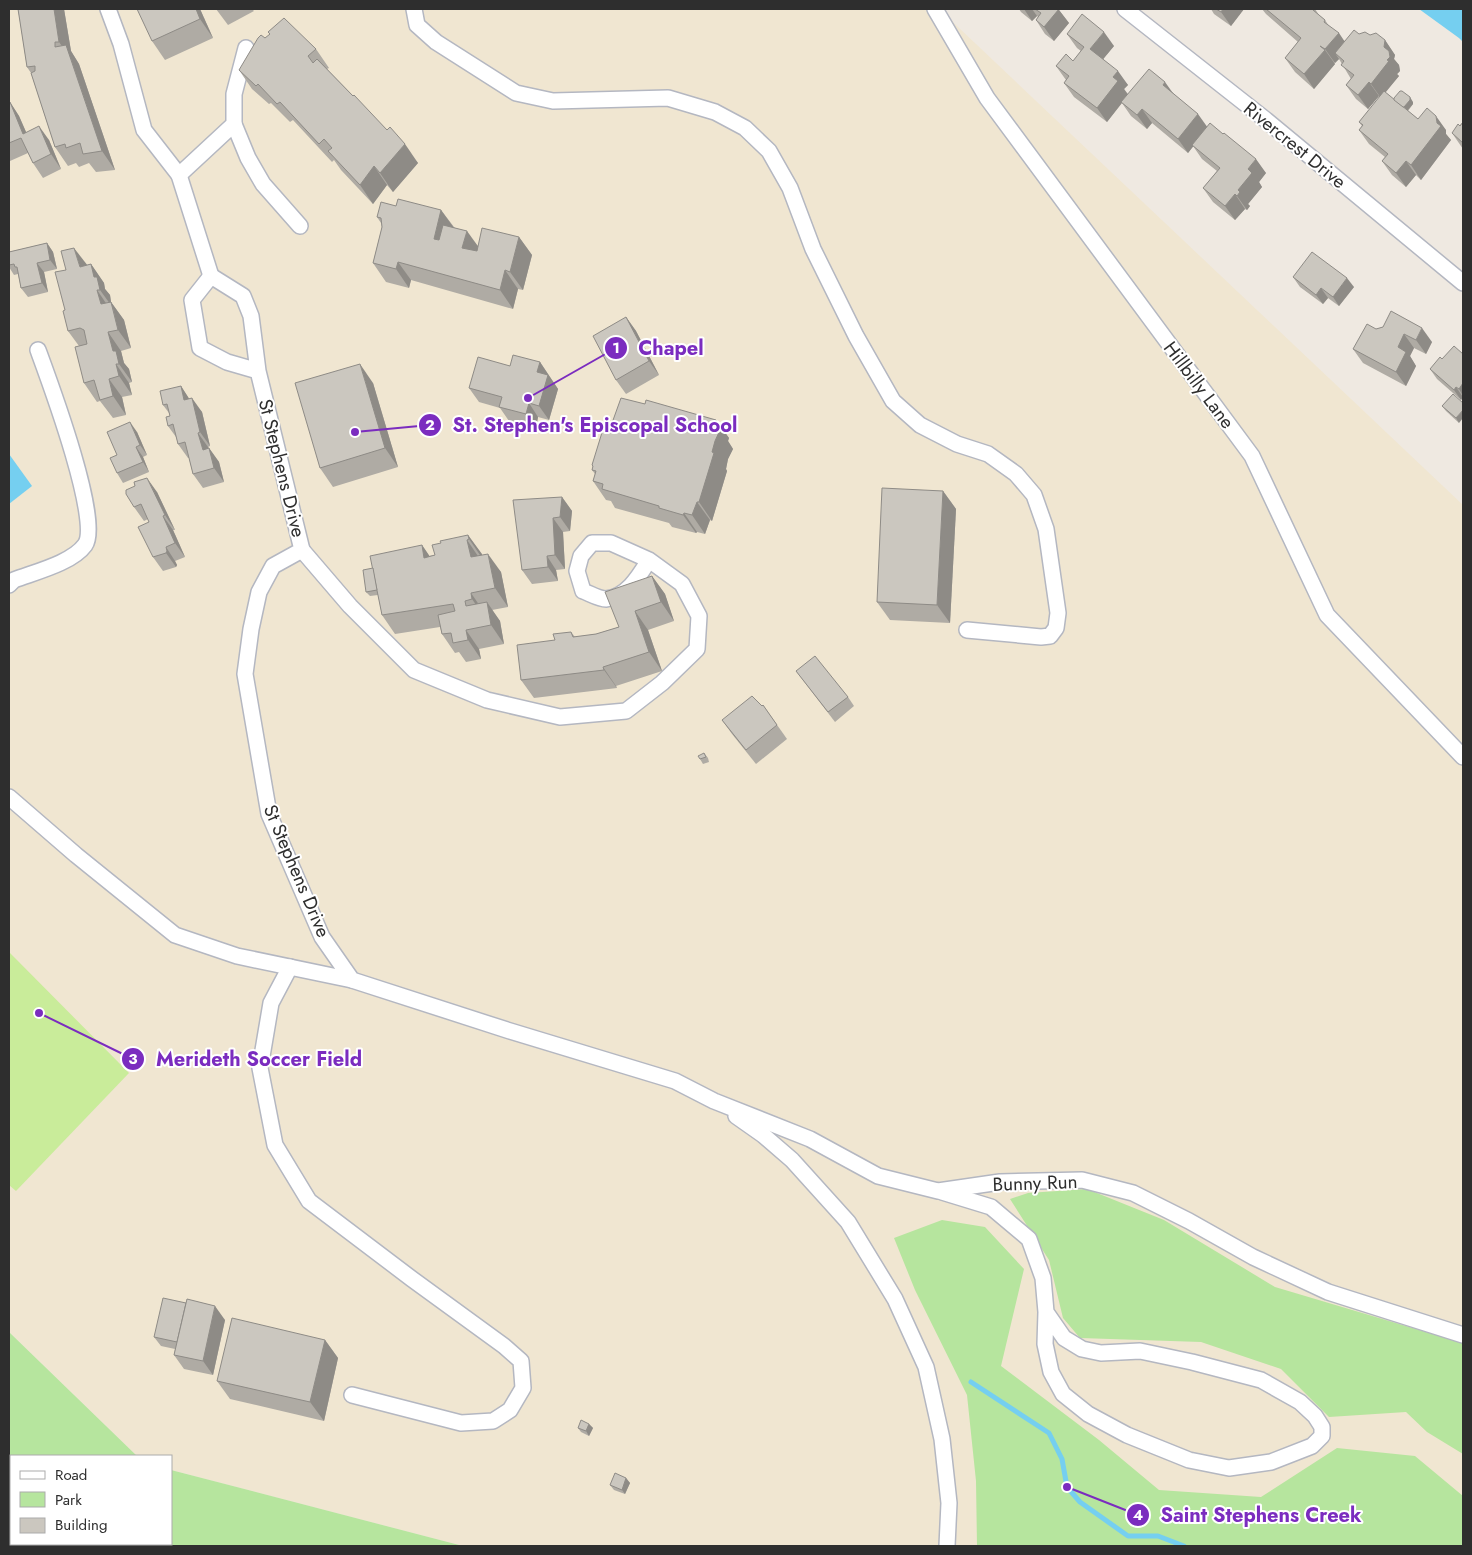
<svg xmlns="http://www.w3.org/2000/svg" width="1472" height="1555" viewBox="0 0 1472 1555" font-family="Jost,sans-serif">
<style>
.education{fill:#f0e6d1}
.green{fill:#b6e59e}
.pitch{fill:#c9ec9a}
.water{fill:#75cff0}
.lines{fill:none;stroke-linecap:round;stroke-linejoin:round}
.stream{stroke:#75cff0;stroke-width:5}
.minor-casing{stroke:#b4b7c1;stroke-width:18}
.minor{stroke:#fff;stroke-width:15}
.wall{fill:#afaba4}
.shaded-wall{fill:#8e8b86}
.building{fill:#cbc7bf;stroke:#8e8b86}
.labels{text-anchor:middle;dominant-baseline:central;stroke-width:4;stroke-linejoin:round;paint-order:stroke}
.street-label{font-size:19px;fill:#2e2e2e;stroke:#fff}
.leader{fill:none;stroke:#7b2cbf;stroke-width:2}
.callout-dot{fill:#7b2cbf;stroke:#fff;stroke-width:2}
.mark-label{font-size:15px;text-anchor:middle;font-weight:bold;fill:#fff}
.callout-label{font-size:20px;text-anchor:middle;font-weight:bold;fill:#7b2cbf;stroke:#fff;stroke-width:4;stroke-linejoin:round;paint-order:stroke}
</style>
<rect width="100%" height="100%" fill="#efe9e1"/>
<path class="education" d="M9,9h930l524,496v1010l-122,31h-878l-292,-76v-14h-34l-128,-124z"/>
<g class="green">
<path d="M1087,1189l77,31 111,67 188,56v111l-36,-22 -21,-20 -77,5 -48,-48 -80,-27 -121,-4 -17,-20 -14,-58 -39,-61 18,-6z"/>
<path d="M942,1220l43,7 39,42 -23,97 98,74 60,50 102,7 76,-49 78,8 48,40v50h-486l-1,-65 -9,-86 -52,-105 -21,-52z"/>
<path d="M9,1332l128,124h-126v88h160v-74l292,76h-454z"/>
</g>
<path class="pitch" d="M9,952l120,121 -113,118 -7,-6z"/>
<g class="water">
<path d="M1419,9h44v33l-4,-4z"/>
<path d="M9,454l23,32 -23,18z"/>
</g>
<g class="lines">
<path class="stream" d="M971,1382l78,51 13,26 5,28 13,15 48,34h30l26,10"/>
<defs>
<g id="minor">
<path d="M108,9l13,35 23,86 35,45 32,101"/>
<path d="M414,9l3,16 19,17 80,51 37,8 115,-3 47,14 30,16 24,23 21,37 23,61 43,87 37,65 27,24 37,19 31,10 28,20 18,21 12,34 12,84 -2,15 -6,8 -9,1 -74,-7"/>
<path d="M935,9l52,89 265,358 75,159 136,142"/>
<path d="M1125,9l141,111 197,163"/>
<path d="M234,124l14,34 15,26 37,42"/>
<path d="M179,175l55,-51v-30l12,-46"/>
<path d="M258,371l-31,-9 -27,-14 -8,-48 19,-24 32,20 8,20 7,55 44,179 -29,16 -14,26 -8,37 -6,45 24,140 53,123 30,43 158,51 165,50 39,20 96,38 68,37 60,15 62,-9 82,-2 51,13 56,28 64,36 75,35 135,43"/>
<path d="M302,550l48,56 64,64 73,30 73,17 66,-6 36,-28 35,-34 2,-33 -17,-32 -33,-24 -38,-17h-19l-11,13 -4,15 6,20c6,2 16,8 23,8 21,-2 33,-23 43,-39"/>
<path d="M9,585l5,-5c21,-8 58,-17 71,-35 17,-23 -36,-165 -47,-195"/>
<path d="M9,797l67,58 99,80 62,21 115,24"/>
<path d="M290,967l-19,36 -11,65 15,77 34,56 103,78 92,67 17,15 2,27 -13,22 -17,11 -32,2 -109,-28"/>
<path d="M736,1116l27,19 29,25 56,62 47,77 31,68 16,72 7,64 -2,43"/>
<path d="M942,1192l49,15 38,32 14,39 3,34 -1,32 6,28 12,22 25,20 39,21 62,25 40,8 42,-6 41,-16 10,-10v-9l-7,-11 -15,-14 -39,-22 -69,-18 -52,-11 -39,2 -19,-4 -18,-11 -18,-26"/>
</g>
</defs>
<use href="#minor" class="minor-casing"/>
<use href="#minor" class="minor"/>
</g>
<g class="wall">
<path d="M18,9h46l7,42 8,13 36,106 -19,2 -7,-9 -10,4 -3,-4 -8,3 -13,-19 -24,-74 -4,-6z"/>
<path d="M200,9l13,29 -48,22 -13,-19z"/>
<path d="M216,9h36l2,2 -26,14z"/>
<path d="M1019,9h41l-1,1 10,13 -15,18 -9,-7 -9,-14 2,-3 -1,-1 -5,5 -11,-9z"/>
<path d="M1211,9h33l-13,17 -17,-12z"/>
<path d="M1262,9h53l4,6 6,5 4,6 15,15 15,-7 11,1 15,5 10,15 -1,4 5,6 1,6 -3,3 2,2 -14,16 9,8 19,2v2l-5,7 10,8 28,11v4l5,6 -30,40 -5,-5 -10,12 -14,-12 -10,-14 3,-4 -16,-13 -10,-14 3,-4 -3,-4 21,-25 -1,-1 -11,13 -12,-10 -10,-14 5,-6 -12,-20 -4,4 -2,-1 2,2 -21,25 -19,-17 -10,-14 13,-16 -32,-28z"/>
<path d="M1067,34l47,12 -11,13 25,26 -4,4 4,5 44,-2 35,35 59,46 -7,9 3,5 -14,17 2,2 -3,4 -2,-1 -10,11 -22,-18 -10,-14 14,-17 -15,-12 -9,-13 -5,7 -36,-30 -5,6 -16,-13 -9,-13 -15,19 -33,-25 -10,-14 2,-3 -10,-14 17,-5 8,-10 -4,-3z"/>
<path d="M265,38l51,11 13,19 -2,1 91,94 -25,29 -6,-7 -14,19 -32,-34 -7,-10 -2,2 -39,-42 -3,2 -19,-19 -2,1 -17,-15 -13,-19z"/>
<path d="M9,102h1l9,14 7,16 23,8 12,29 -18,9 -10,-15 -5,-10 -18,8 -1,-2z"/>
<path d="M1463,122v27l-11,-16z"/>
<path d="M396,206l45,4 13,17 24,19 41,-9 13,18 -9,35 -5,-1 -5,20 -102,-29 -2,8 -23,-6 -13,-19 9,-36 -1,-4 -4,-6z"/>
<path d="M47,243l6,9 4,17 -13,3 4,20 -20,5 -7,-9 -3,-14 -4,1 -5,-8v-15z"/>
<path d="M91,264l13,19 1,6 5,6 1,7 13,18 7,28 -10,3 3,12 5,6 3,13 -3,1 3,12 -10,2 4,18 -13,3 -13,-17 -3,1 -13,-19 -5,-37 -11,-15 -3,-21 22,-45z"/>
<path d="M1293,277l61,10 -15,19 -11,-8 -5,6 -23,-17z"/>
<path d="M626,317l10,14 23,44 -33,19 -10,-14z"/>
<path d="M1383,327l49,15 -6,12 -12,-6 -4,8 6,10 -10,20 -43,-23 -10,-14 23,-20z"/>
<path d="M1463,354v43l-2,3 -24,-21 -7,-10 12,-10z"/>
<path d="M540,362l18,27 -9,31 -11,-3 -2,11 -27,-7 -9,-13 -21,-6 -10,-14 41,-22z"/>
<path d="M373,383l25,84 -65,20 -13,-19z"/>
<path d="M181,386l8,13 13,13 8,34 -2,1 1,1 10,14 5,20 -21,6 -10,-14 -4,-16h-1l-10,-14 -2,-7 -8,-11 2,-10 -1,-3 -6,-8z"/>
<path d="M1453,394l6,29 -13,-12 -4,-5z"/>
<path d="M645,404l71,16 13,18 -1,3 5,8 -5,10 -2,10 1,2 -15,50 -2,-1 -5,14 -8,-2 -1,1 -24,-6 -3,-4 -54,-15 -4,-7 -5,-1 -13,-19 2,-7 -3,-4 1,-3 -1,-2 14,-38z"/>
<path d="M137,432l10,23 -4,2 6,15 -26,11 -6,-10v-18z"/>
<path d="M943,491l13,18 -6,114 -60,-3 -13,-18z"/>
<path d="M157,492l18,38h-2l12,27 -10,4 2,4 -1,2 -13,4 -10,-14 -4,-35 -1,-3 -4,2 -10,-14z"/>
<path d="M562,497l10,14 -2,20 -7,1 2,37 -9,1 2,11 -26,3 -10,-14z"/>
<path d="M468,535l14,20 19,17 7,35 -16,3 8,11 4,23 -25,5 2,10 -15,3 -7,-10 -4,1 -13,-19 -2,-7 -45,7 -13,-19 -4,-20 -8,1 -4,-4 7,-24 49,-23 7,11 6,-1z"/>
<path d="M652,576l13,18 9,27 -26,9 14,41 -46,15 1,2 -83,10 -13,-18 34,-40 16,-8 4,5 21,-3 23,-7z"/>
<path d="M796,671l52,26 6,9 -19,16z"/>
<path d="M763,705l24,34 -31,25 -24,-30 -10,-14z"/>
<path d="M704,753l4,5 1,4 -6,2 -3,-5z"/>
<path d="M186,1303l39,17 -12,55 -29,-6 -10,-14 1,-6 -14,-3 -7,-9z"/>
<path d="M325,1340l13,18 -14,63 -94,-22 -13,-18z"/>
<path d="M589,1424l4,4 -4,8 -8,-4 -3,-4z"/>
<path d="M626,1478l4,5 -5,11 -11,-4 -4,-5z"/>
</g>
<g class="shaded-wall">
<path d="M54,9h10l7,42 8,13 36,106 -13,-19 -31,-92 -12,-17z"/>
<path d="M196,9h4l13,29 -13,-19z"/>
<path d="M1024,9h8l5,7 -5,5z"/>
<path d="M1053,9h7l-1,1 10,13 -15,18 -10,-14z"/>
<path d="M1223,9h21l-13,17 -10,-14z"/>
<path d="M1104,32l10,14 -14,17 -10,-14z"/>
<path d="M1339,33l10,15 -14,5 4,6 -4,4 -10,-14z"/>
<path d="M1385,40l10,15 -1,4 5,6 1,6 -3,3 2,2 -18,22 -10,-14 16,-24 -3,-13z"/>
<path d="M1325,50l10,14 -21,25 -10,-15z"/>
<path d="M1118,71l10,14 -4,4 4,6 -21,27 -10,-14 16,-31z"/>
<path d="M1165,82l10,14 -12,-11z"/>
<path d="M1369,82l10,14 -11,13 -10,-14z"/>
<path d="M1410,97l3,5v2l-6,7 -3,-4z"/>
<path d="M10,102l9,14 14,32 -10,-14z"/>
<path d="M1142,109l10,14 -5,6 -10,-14z"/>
<path d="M1198,114l10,14 -20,25 -10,-14z"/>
<path d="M1436,116l10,14v4l5,6 -30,40 -10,-15 26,-42z"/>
<path d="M39,126l10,14 12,29 -10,-15z"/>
<path d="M405,144l13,19 -25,29 -13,-19z"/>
<path d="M1256,159l10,14 -7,9 3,5 -14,17 2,2 -3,4 -10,-14 1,-6 10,-21z"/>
<path d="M1406,161l10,14 -10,12 -10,-14z"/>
<path d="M374,166l13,19 -14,19 -13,-19z"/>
<path d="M1235,194l10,15 -10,11 -10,-14z"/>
<path d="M441,210l13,18 -6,29 -14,-18z"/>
<path d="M467,231l13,18 -4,17 -14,-18z"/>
<path d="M519,237l13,18 -9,35 -13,-18z"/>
<path d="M47,243l6,9 4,17 -7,-9z"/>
<path d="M74,248l14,18 -8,1z"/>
<path d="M398,262l13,18 -2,8 -13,-19z"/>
<path d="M37,263l7,9 4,20 -6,-9z"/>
<path d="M91,264l13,19 1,6 5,6 1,7 13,18 7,28 -13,-18 -5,-22 -13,-18 -6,-13z"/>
<path d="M505,270l13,19 -5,20 -13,-19z"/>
<path d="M1347,278l7,9 -15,19 -6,-9z"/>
<path d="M1321,288l7,10 -5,6 -7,-9z"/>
<path d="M97,290l13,19 -9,-5z"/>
<path d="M626,317l10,14 23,44 -10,-14z"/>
<path d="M1422,328l10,14 -6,12 -10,-14z"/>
<path d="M108,332l13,19 3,12 5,6 3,13 -13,-18 -6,-13z"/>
<path d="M1404,334l10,14 -4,8 6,10 -10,20 -10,-14 2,-25z"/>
<path d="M540,362l18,27 -9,31 -10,-14 -2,-34z"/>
<path d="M116,364l13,19 3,12 -13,-19z"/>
<path d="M360,364l13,19 25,84 -13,-19z"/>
<path d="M109,379l13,18 4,18 -13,-19z"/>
<path d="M1463,383v13l-4,-7z"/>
<path d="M181,386l9,14h-6z"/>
<path d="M1456,387l7,10 -2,3 -7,-10z"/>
<path d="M192,398l10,14 8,34 -10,-14z"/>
<path d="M529,403l9,14 -2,11 -10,-14z"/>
<path d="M1463,410v8l-4,5 -3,-5z"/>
<path d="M716,420l13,18 -1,3 5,8 -5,10 -2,10 1,2 -15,50 -13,-19 13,-50 1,-26z"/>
<path d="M130,422l7,10 10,23 -7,-10z"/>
<path d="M198,433l10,14 5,17 -10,-14z"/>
<path d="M136,447l7,10 6,15 -6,-10z"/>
<path d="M209,448l10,14 5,20 -10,-14z"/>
<path d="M147,478l10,14 18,38 -10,-15z"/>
<path d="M943,491l13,18 -6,114 -13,-18z"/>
<path d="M562,497l10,14 -2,20 -10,-14z"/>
<path d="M697,502l13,18 -5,14 -13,-19z"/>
<path d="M684,513l13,19 -1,1 -13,-18z"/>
<path d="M163,516l10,14 12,27 -10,-14z"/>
<path d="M553,518l10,14 2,37 -10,-14z"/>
<path d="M468,535l14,19v4l-13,-19z"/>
<path d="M467,540l13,19 -9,-2z"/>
<path d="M422,545l13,19 -11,-6z"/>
<path d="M166,547l9,14 2,4 -1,2 -10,-14z"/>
<path d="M488,554l13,18 7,35 -13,-19z"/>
<path d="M547,556l9,14 2,11 -10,-14z"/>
<path d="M652,576l13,18 9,27 -13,-19z"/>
<path d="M471,593l13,19 1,6 -13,-19z"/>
<path d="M487,602l13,19 4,23 -13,-19z"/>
<path d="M635,611l13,19 14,41 -13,-19z"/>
<path d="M466,630l13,19 2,10 -13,-19z"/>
<path d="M603,667l13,19 1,2 -13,-18z"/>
<path d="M215,1306l10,14 -12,55 -10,-14z"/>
<path d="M325,1340l13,18 -14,63 -14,-19z"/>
<path d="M589,1424l4,4 -4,8 -3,-5z"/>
<path d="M626,1478l4,5 -5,11 -3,-4z"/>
</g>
<g class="building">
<path d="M18,9h36l5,33h-4v5l11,-2 36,106 -19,3 -3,-11 -14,5 -1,-4 -10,3 -24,-74 4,-2v-5l-8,1z"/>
<path d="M137,9h59l4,10 -48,22z"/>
<path d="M1035,9h24l-15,18 -8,-7 5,-7z"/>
<path d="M1216,9h7l-2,3z"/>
<path d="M1266,9h48l-1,1 12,10 -1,2 15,11 -14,16 -5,-3 5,4 -21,24 -19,-16 16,-20z"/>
<path d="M1082,14l22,18 -14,17 28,22 -5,6 5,4 -21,27 -33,-25 5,-7 -13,-10 10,-12 7,7 11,-14 -17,-13z"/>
<path d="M284,18l32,31 -8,7 5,7 4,-4 36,37 1,-1 33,35 3,-3 15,17 -25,29 -6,-7 -14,19 -32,-34 4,-3 -8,-9 -5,5 -39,-42 -3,2 -19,-20 -2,2 -17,-16 19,-32 3,-3 4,3 5,-4 -2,-2z"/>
<path d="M1354,30l5,4 6,-2 5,3 6,-2 9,7 -1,7 5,4 1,6 -3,3 2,1 -18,23 -2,-2 -11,13 -12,-10 8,-10 -13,-10 3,-4 -9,-8z"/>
<path d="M1149,69l16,13 -2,3 35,29 -20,25 -36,-30 -5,6 -16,-13z"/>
<path d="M1384,91l34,28 9,-11 9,8 1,7 4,3 -30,39 -5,-4 -10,12 -14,-12 6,-7 -29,-24 4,-5 -4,-3z"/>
<path d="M1400,91h2l8,6v3l-6,7h-1l-9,-7v-2z"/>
<path d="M9,102h1l13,32 16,-8 12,28 -18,9 -12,-25 -12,5z"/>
<path d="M1463,122v21l-11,-10 6,-9 2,2z"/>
<path d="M1210,123l13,11 1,-1 32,26 -8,10 4,4 -14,17 2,2 -3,4 -2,-2 -10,12 -22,-18 17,-20 -28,-23z"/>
<path d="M398,199l43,11 -7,29 5,1 4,-15 24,6 -5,17 15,3 5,-23 37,9 -9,35 -5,-2 -5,20 -102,-28 -2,7 -23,-6 9,-36 -1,-9 -4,-1 4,-15 15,4z"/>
<path d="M47,243l3,17 -13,3 5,20 -21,5 -4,-21h-2l-1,-3 -5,1v-13z"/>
<path d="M74,248l6,19 11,-3 3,13h3l3,13h-3l4,14 10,-2 7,28 -10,2 5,19h3l3,13h-3l3,12 -10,3 4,17 -13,4 -6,-20 -10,3 -9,-36 12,-3 -3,-14 -4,-2 -12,3 -5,-20 2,-1 -10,-38 11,-2 -5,-19z"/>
<path d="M1312,252l35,26 -14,19 -12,-9 -5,7 -23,-18z"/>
<path d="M1391,311l31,17 -6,12 -12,-6 -6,13 8,5 -10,20 -43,-23 14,-25 9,5 7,-2z"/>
<path d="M626,317l23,44 -33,19 -23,-44z"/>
<path d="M1454,346l9,8v29l-4,6 -3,-2 -2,3 -24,-21 10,-12 2,2z"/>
<path d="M513,355l27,7 -3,10 11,3 -9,31 -10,-3 -3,11 -27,-7 3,-10 -33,-9 9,-31 32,9z"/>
<path d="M360,364l25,84 -65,20 -25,-85z"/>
<path d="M181,386l3,14 8,-2 8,34 -2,1 5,17 6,-2 5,20 -21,6 -8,-32 -7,2 -5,-20 -5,2 -2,-9 4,-1 -3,-12 -4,1 -3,-14z"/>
<path d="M1453,394l10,9v7l-7,8 -14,-12z"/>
<path d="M621,398l24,6 1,-4 70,20 -3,6 6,2 -1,2h2l-5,11 -3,11 2,1 -15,49h-2l-5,13 -8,-2 -1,2 -24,-7v-2l-57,-17 1,-5 -10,-3 3,-10 -4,-1 1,-4 -1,-1 12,-39 2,1 2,-5 4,1z"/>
<path d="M130,422l10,23 -4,2 7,15 -26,11 -7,-15 7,-3 -10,-23z"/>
<path d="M147,478l18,37 -2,1 12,27 -9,4 1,4 -1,2 -13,4 -15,-30 11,-5 -8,-18 -7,3 -8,-13v-4l9,-4 -1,-4z"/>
<path d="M882,488l61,3 -6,114 -60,-3z"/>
<path d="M562,497l-2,20 -7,1 2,37 -8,1 1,11 -26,3 -9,-70z"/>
<path d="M468,535l1,4 -2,1 4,17 17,-3 7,34 -24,5 1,6 -7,2 1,5 21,-4 4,23 -25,5 2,10 -15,3 -2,-10 -9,1 -4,-19 17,-4 -2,-7 -71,11 -12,-59 52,-11 2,13 11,-3 -3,-10 9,-2 -1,-2z"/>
<path d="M373,568l4,22 -11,2 -3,-22z"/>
<path d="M652,576l9,26 -26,9 14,41 -46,15 1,3 -83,10 -4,-35 38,-5 -2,-6 18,-2 2,5 23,-3 23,-7 -14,-35z"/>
<path d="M815,656l33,41 -20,15 -32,-41z"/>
<path d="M752,696l10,10 1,-1 14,20 -31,25 -24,-30z"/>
<path d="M704,753l2,4 -6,2 -2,-3z"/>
<path d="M163,1298l23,5 -9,39 -23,-5z"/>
<path d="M187,1299l28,7 -12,55 -29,-6z"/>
<path d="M232,1318l93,22 -15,62 -93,-21z"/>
<path d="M581,1420l8,4 -3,7 -8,-3z"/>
<path d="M615,1473l11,5 -4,12 -12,-5z"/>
</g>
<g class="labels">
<g class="street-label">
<text transform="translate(1295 145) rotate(39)">Rivercrest Drive</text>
<text transform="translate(1199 385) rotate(53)">Hillbilly Lane</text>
<text transform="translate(282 468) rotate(76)">St Stephens Drive</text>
<text transform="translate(297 871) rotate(67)">St Stephens Drive</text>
<text transform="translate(1035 1183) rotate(-2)">Bunny Run</text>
</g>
</g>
<path class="leader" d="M528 398L616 348M355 432L430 425M39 1013L133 1059M1067 1487L1138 1515"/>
<g class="callout-dot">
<circle cx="528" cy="398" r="5"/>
<circle cx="355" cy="432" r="5"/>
<circle cx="39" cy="1013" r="5"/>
<circle cx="1067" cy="1487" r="5"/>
<circle cx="616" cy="348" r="12"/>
<circle cx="430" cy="425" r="12"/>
<circle cx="133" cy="1059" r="12"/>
<circle cx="1138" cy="1515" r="12"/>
</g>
<g class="mark-label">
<text x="616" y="353">1</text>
<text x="430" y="430">2</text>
<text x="133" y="1064">3</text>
<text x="1138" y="1520">4</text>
</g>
<g class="callout-label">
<text x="671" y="355">Chapel</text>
<text x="595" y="432">St. Stephen's Episcopal School</text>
<text x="259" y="1066">Merideth Soccer Field</text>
<text x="1261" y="1522">Saint Stephens Creek</text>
</g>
<rect width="1472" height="1555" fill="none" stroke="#2e2e2e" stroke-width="20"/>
<rect x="10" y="1455" width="162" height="90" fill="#ffffff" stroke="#ababab"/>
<rect x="20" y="1471" width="25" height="8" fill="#ffffff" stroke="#ababab"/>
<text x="55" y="1480" font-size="15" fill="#2e2e2e">Road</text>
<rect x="20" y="1492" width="25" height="15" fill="#b6e59e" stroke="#ababab"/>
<text x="55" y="1505" font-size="15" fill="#2e2e2e">Park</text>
<rect x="20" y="1518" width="25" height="15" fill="#cbc7bf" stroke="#ababab"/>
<text x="55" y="1530" font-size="15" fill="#2e2e2e">Building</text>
</svg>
